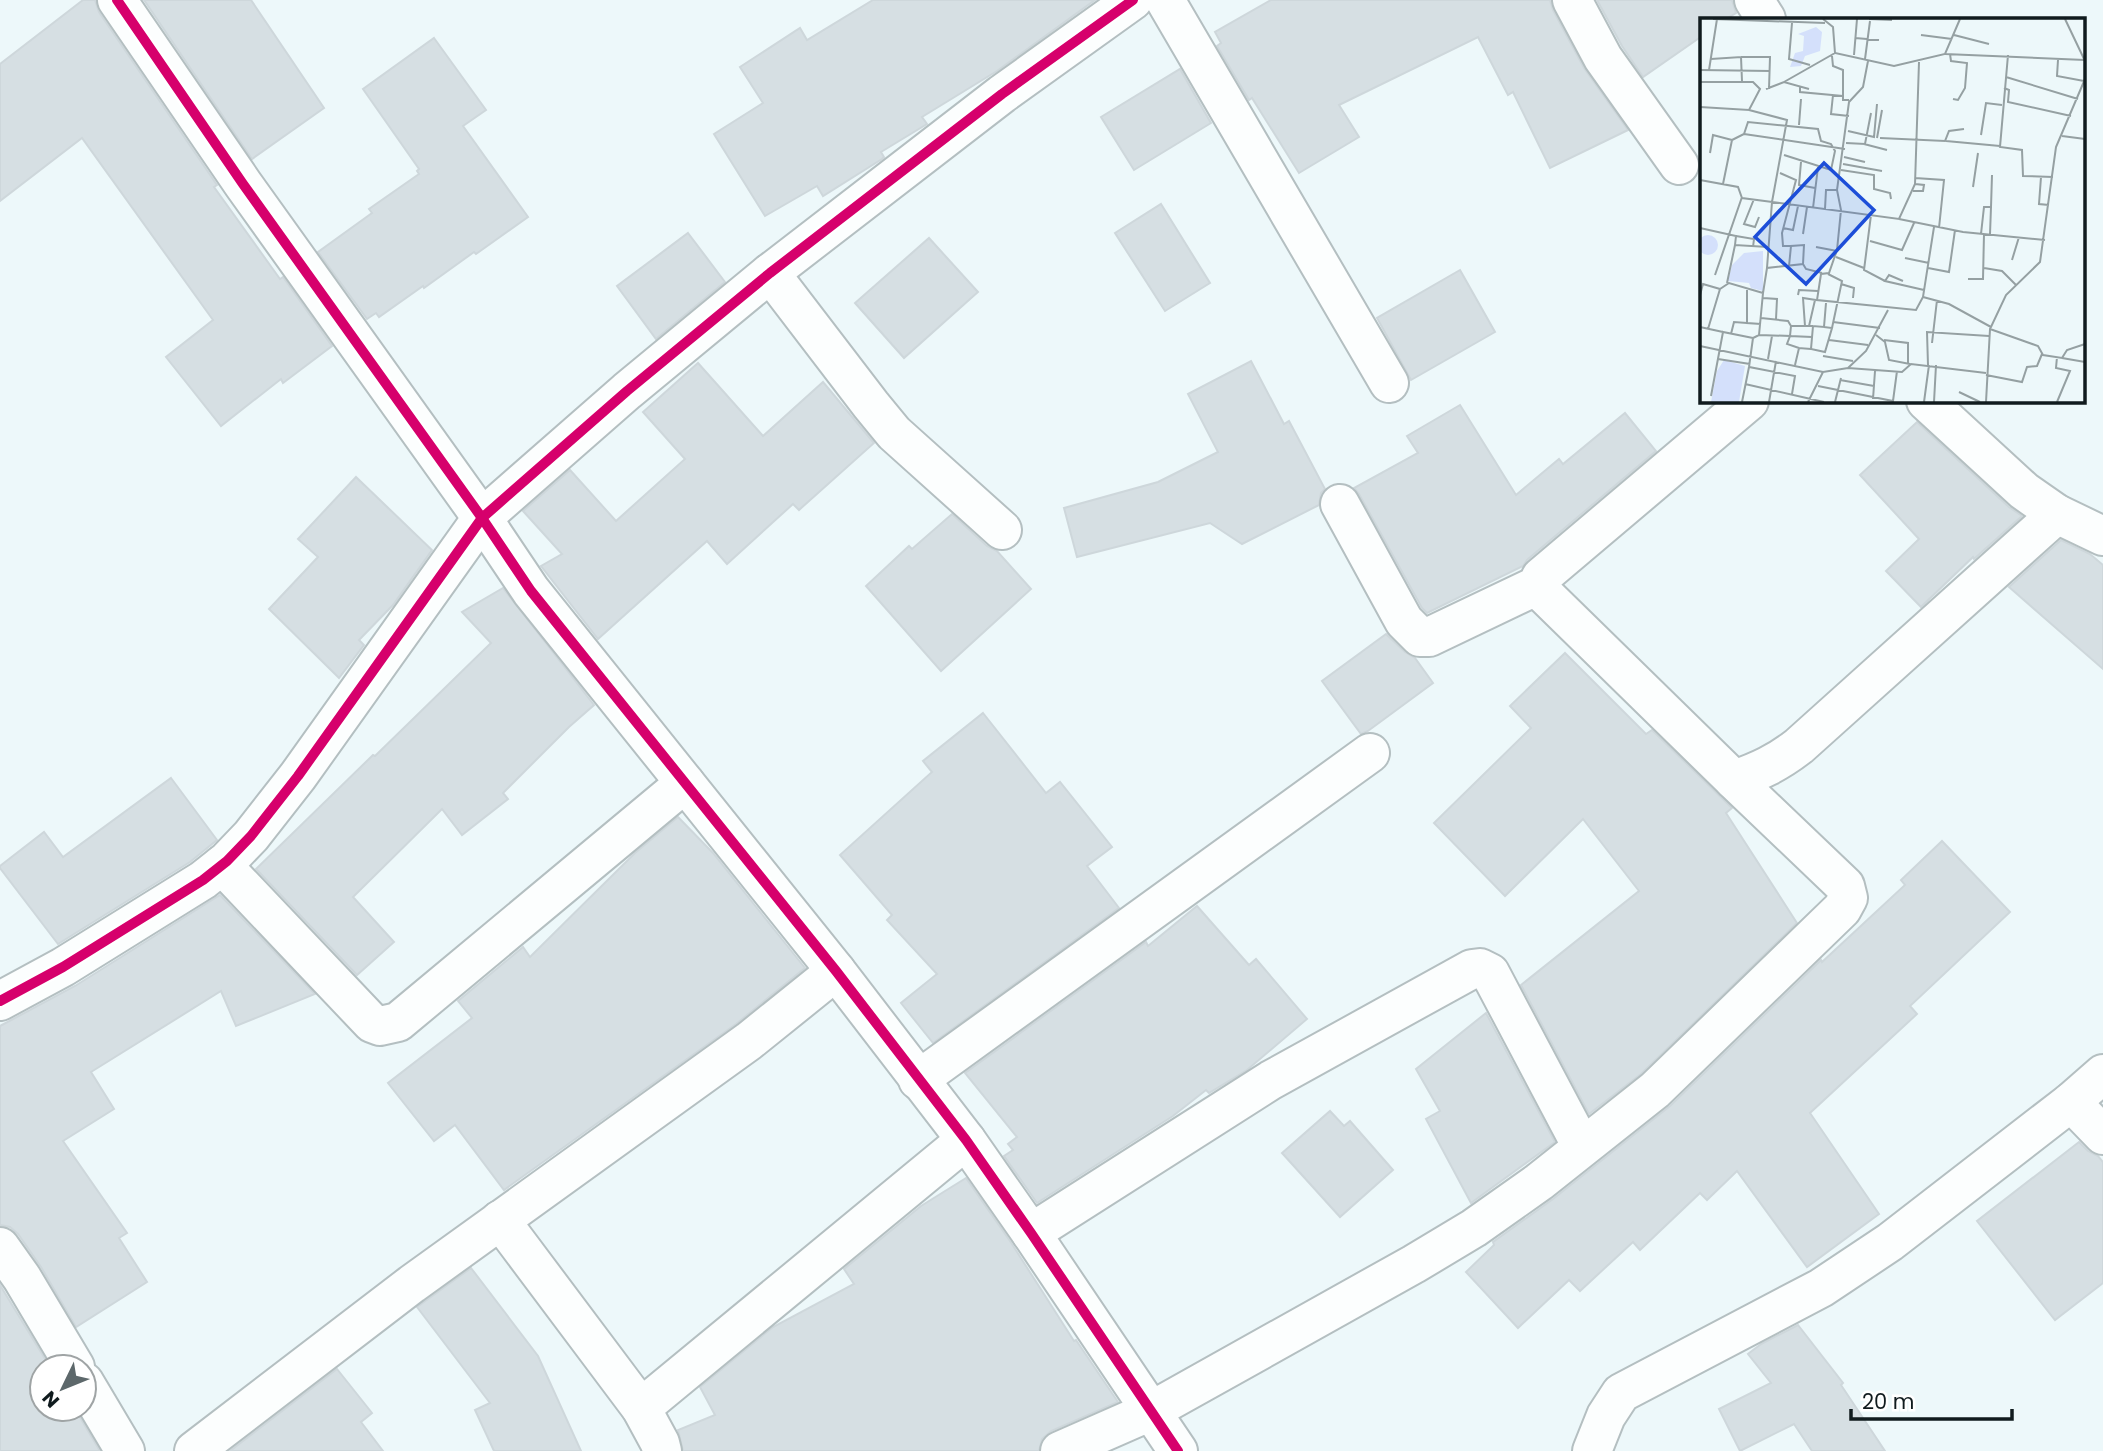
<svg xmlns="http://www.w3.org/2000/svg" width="2103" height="1451" viewBox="0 0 2103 1451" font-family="Poppins,sans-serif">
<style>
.building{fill:#d6dfe3;stroke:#ced7db;stroke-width:2}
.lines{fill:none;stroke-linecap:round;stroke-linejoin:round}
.minor-casing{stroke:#b4bfc1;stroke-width:42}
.tertiary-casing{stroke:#b4bfc1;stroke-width:42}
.minor{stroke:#fcfefe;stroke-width:38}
.tertiary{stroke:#fcfefe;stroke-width:38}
.cycleway-casing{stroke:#fff;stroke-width:15}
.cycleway{stroke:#d6006c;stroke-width:10}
.inset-road{fill:none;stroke:#95a0a2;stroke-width:2}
.view{fill:#1d4ed8;fill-opacity:0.15;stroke:#1d4ed8;stroke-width:3.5}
.inset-edge{fill:none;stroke:#101b1e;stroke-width:3.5}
</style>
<rect width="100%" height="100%" fill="#edf8fa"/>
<g class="building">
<path d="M83,0h12l4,12 118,173 -3,2 66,92 3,-2 49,69 -49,37 -2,-4 -60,47 -55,-69 47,-37 -131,-182 -82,63v-137z"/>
<path d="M144,0h107l73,108 -72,51z"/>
<path d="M873,0h222l-98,71 -75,46 5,7 -46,28 3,5 -2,2 -59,37 -6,-10 -52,30 -51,-82 49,-31 -23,-36 60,-39 7,12z"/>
<path d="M1271,0h279l3,10 31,58 44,62 -78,38 -37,-76 -5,3 -30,-58 -139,68 20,32 -60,36 -47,-75 -3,2 -32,-54 4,-3 -6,-11z"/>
<path d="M1597,0h135l4,13 -10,6h-24v17l-59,41 -21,-31z"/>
<path d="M434,38l52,72 -23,16 65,91 -52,37 -2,-2 -50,36 -1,-2 -44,31 -3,-4 -9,6 -49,-67 54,-39 -3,-4 50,-35 -2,-3 2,-2 -56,-80z"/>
<path d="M1180,69l31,54 -77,47 -33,-53z"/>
<path d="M1161,204l49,79 -45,28 -50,-78z"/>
<path d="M688,233l37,49 -69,57 -39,-53z"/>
<path d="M929,238l49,54 -74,66 -49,-55z"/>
<path d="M1460,270l35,62 -84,48 -34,-62z"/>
<path d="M1251,361l33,63 5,-3 36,68 -4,4 -2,12 -77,39 -32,-21 -133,34 -13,-49 94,-26 60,-30 -30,-58z"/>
<path d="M698,363l65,73 60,-54 51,61 -75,67 -6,-6 -66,60 -20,-23 -109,98 -57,-73 21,-12 -39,-43 47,-41 46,51 69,-62 -42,-47z"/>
<path d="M1460,405l56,90 43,-36 4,5 62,-51 31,38 -129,109 -4,6 -96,47 -5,-5 -63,-114 -5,-6 64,-35 -11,-17z"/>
<path d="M1917,422l92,85 13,9 -48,43 -1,-2 -52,50 -35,-36 33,-32 -59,-64z"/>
<path d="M356,477l76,73 -39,55 -34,35 5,5 -25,33 -70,-69 49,-52 -20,-18z"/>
<path d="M952,514l35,32 10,5 34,38 -90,82 -75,-85 43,-40 3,3z"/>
<path d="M2061,540l29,14 13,11v104l-94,-82z"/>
<path d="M503,588l91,117 -25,22 -66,66 5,6 -46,36 -20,-26 -89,88 41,45 -37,33 -101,-106 117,-114 2,1 116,-113 -29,-31z"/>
<path d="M1386,634l19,18 10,6 18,25 -65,48 -7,3 -39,-53z"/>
<path d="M1565,653l81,81 6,-4 80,78 -6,5 71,110 -156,151 -52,40 -68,-129 118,-94 -56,-72 -78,77 -71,-73 97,-95 -21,-22z"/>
<path d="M983,713l63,80 14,-11 52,65 -25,19 32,42 -186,135 -32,-40 36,-29 -50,-54 5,-5 -52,-60 92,-83 -9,-11z"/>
<path d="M171,778l46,62 -27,22 -132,82 -58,-76v-2l44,-34 19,25z"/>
<path d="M678,817l35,36 92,115 -69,56 -232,166 -49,-65 -21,16 -46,-58 84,-65 -14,-17 65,-54 7,10 105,-104z"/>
<path d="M1942,841l68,71 -100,94 7,8 -107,99 69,101 -72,53 -70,-96 -30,29 -7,-7 -60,57 -7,-8 -53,49 -11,-11 -51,48 -52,-56 28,-27 -1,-3 60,-43 117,-93 151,-146 1,2 83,-77 -4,-5z"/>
<path d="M220,895l95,99 -79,32 -15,-35 -130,81 23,37 -51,32 64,92 -8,5 28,44 -71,45 -35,-60 -23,-33 -8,-7 -10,-2v-199l75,-40z"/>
<path d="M1197,906l52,59 7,-6 51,60 -60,51 -38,23 -3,-3 -33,26 -136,87 -33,-47 9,-6 -5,-6 9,-7 -52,-64 181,-131 2,4z"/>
<path d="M1486,1013l69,129 -84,61 -45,-84 14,-8 -24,-42z"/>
<path d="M1330,1111l14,15 6,-5 43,49 -53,47 -58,-64z"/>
<path d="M2079,1142l9,9 10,5 5,6v121l-48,37 -78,-99z"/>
<path d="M966,1178l44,63 64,100 2,-1 42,62 -67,29 -9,8 -3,12h-356l-5,-21 37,-15 -15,-28 73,-60 81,-43 -10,-15 77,-63z"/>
<path d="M471,1268l67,88 43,95h-87l-19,-41 15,-7 -73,-96z"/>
<path d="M0,1285l50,82h-8v42h33l25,42h-100z"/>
<path d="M1798,1325l45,58 -2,2 44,66h-73l-18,-27 -54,27 -21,-42 52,-26 -23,-29 13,-10z"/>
<path d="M337,1369l35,44 -11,9 22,29h-153z"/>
</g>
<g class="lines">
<defs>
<g id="minor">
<path d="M1165,0l224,383"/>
<path d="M1572,0l31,58 76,107"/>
<path d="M1754,0l12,19"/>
<path d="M770,273l101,132 23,28 108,97"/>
<path d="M1749,401l-208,176c-1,8 0,13 5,19l188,184c26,-9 43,-17 65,-34l258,-232"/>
<path d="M1926,401l98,90 33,23 46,22"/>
<path d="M1340,504l64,117 16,16h9l111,-53"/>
<path d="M222,865l150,158 8,3 18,-4 287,-239"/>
<path d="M0,1001l63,-34 140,-87 24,-19 24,-25 47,-60 184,-258 145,-127 143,-118 232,-179 131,-94"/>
<path d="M918,1080l452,-327"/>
<path d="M2071,1102l32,33"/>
<path d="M500,1220l141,188 19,35 2,8"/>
<path d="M1031,1233l240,-153 201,-111 8,-1 10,5 92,174"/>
<path d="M0,1247l22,31 53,89"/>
<path d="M84,1382l41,69"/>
<path d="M641,1408l325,-268"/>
<path d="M194,1451l218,-167 337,-243 87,-70"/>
<path d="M1060,1451l91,-40 263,-147 60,-36 65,-46 116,-92 187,-181 6,-11 -3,-12 -111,-106"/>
<path d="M1592,1451l14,-35 15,-23 200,-105 69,-46 181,-140 32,-28"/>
</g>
<path id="tertiary" d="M117,0l126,184 239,334 49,73 305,380 130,169 65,93 147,218"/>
</defs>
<use href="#minor" class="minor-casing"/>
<use href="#tertiary" class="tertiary-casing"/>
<use href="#minor" class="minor"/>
<use href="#tertiary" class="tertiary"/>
<defs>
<g id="cycleway">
<path d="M117,0l126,184 239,334 49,73 305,380 130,169 65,93 147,218"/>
<path d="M0,1001l63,-34 140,-87 24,-19 24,-25 47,-60 184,-258 145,-127 143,-118 232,-179 131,-94"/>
</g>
</defs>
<use href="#cycleway" class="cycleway-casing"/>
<use href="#cycleway" class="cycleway"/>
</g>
<g transform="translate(1700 18)">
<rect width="385" height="385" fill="#edf8fa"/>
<path d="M116,9l6,5 -2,19 -15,5 -4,10 -11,1 5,-14 8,-2 1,-15 -6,-2zM-2 227a10 10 0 1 1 20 0a10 10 0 1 1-20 0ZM63,233v40l-12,-3 -2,-5 -21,-2 4,-16 12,-12zM24,342l21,6 -6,36h-28l6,-31z" fill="#d4e0fb"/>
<path class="inset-road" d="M13,1l112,4M123,1l10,8 2,26 59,13 51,-12 15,-35M169,1l23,1M365,1l20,42M92,5l-3,36 21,6M221,17l31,4M254,17l35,9M155,20l24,2M245,36l140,6M250,36l1,7 16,2 -2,25 -7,12 -5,-1M154,37l3,-36M308,37l-8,92 22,3 1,26 30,1M132,38l1,10 10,4v30h6M41,39h29l-1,32M11,41l30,-2 1,24M165,41l5,-38M358,42l-1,16 27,5M168,43l-5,26 -14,15 -12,88 4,20 -4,40 -8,23 -8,1 -4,26 99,10 7,-13 11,-70M0,52l70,1M9,52l8,-51M306,59l72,22M0,64h53l7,7 -11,21 -49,-3M84,64l51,-29M100,69v5l43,4M304,70l5,2 -1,12 63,14M66,71l18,-7 25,7M133,77l-2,19 18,2M49,92l38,10 -15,82 -5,66M99,107l2,-26M148,113l26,6 3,-33M44,116l101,15M281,117l5,-32 16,2M362,118l23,3M177,120l5,-28M180,120l65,3 4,-10 15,-2M246,123l54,5M146,125l19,1 6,-31M164,126l23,6M10,135l3,-18 19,5M144,139l21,5M101,144l-2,23 16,3M143,146l39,7M141,152l33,5v14l16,4 1,6M80,155l16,7 -14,53 1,13h8M341,159l-2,27 10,1M215,160l29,2 -5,48M0,162l38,7 4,11 157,21 16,-35 4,-122M23,166l9,-44 12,-6 4,-12 70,7 3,12 10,3 4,7 -4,19 -47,-15M273,169l5,-34M213,173h10l1,-6 -9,-1M54,181l-10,25 11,3 4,-10M113,190l5,-41M125,191l1,-19h11M171,197l-7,55 21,11M199,201l64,13 82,8M0,210l36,8 -1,9M83,210l10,2 5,-24M103,216l4,-27M281,216l3,-27h7l1,-32M290,216l1,-27M36,218l18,3 -1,8M170,223l32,9 12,-27M116,229l21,4M136,239l28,11M205,240l24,5M312,242l7,-23M103,246l3,5 16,4M228,250l21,4 6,-42M284,250l18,3 14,14M128,256l14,7 -10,47M15,257l27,-78M268,261h15l1,-45M203,263l-14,-6 -4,6 39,9M27,265l8,-38 33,2M141,266l13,4 -1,10M20,271l9,-6 34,10 -4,42M47,272v33l14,1M63,275l4,-25 36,-4 1,-19 -13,1 -2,20M0,277l3,-11 17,5 -12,40M98,277l1,-5 19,1M223,279l26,7 42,23M63,280l14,1 -1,20M61,300l27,3 3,5M133,304l47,6M105,308l-2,-28 13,2M109,308l6,-26M0,309l23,5M124,309l8,1 -7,24 -14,-3 2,-23 11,1 2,-24M290,311l48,17 5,9 19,3 5,-8 18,-6M31,316l3,-12 13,1M176,317l9,7 4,18 21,4M112,319l-22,-1 1,-10h22M129,322l39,5M184,322l24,3v21M232,325l5,-43M0,328l123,26 25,-4 54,4 9,-8 75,9M123,338l30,5M362,340l23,4M18,341l32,5M68,341l4,-23M95,347l4,-17 12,1M228,347l-1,-33 62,4M49,349l4,-29 6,-3 31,1 -3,8 12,4M148,350l18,-17 22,-41M286,357l36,7 5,-15 10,-1 5,-12M140,362l34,6M45,366l79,18M118,368l75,15 4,-30M259,374l21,10M11,378l12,-64 30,6M173,381l2,-28M42,384l7,-35 46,9 -3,18M69,384l7,-41M108,384l15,-30M135,384l6,-24M224,384l5,-37M234,384l2,-37M286,384l4,-73 16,-34 34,-33 16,-115 29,-68M357,384l13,-31 -14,-3 1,-11"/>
<path class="view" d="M124,145l50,47 -68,74 -51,-47z"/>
<rect width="385" height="385" class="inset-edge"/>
</g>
<g transform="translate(63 1388) rotate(227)"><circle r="33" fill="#ffffff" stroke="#9fa4a5" stroke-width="2"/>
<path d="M0-5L12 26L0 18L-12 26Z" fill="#5d686b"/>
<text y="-10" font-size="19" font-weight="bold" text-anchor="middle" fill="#101b1e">N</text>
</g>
<path d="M1851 1409v10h161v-10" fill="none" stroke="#101b1e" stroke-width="3.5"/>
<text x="1862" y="1409" font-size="21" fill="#101b1e" stroke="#ffffff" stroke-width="5" paint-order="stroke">20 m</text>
</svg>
